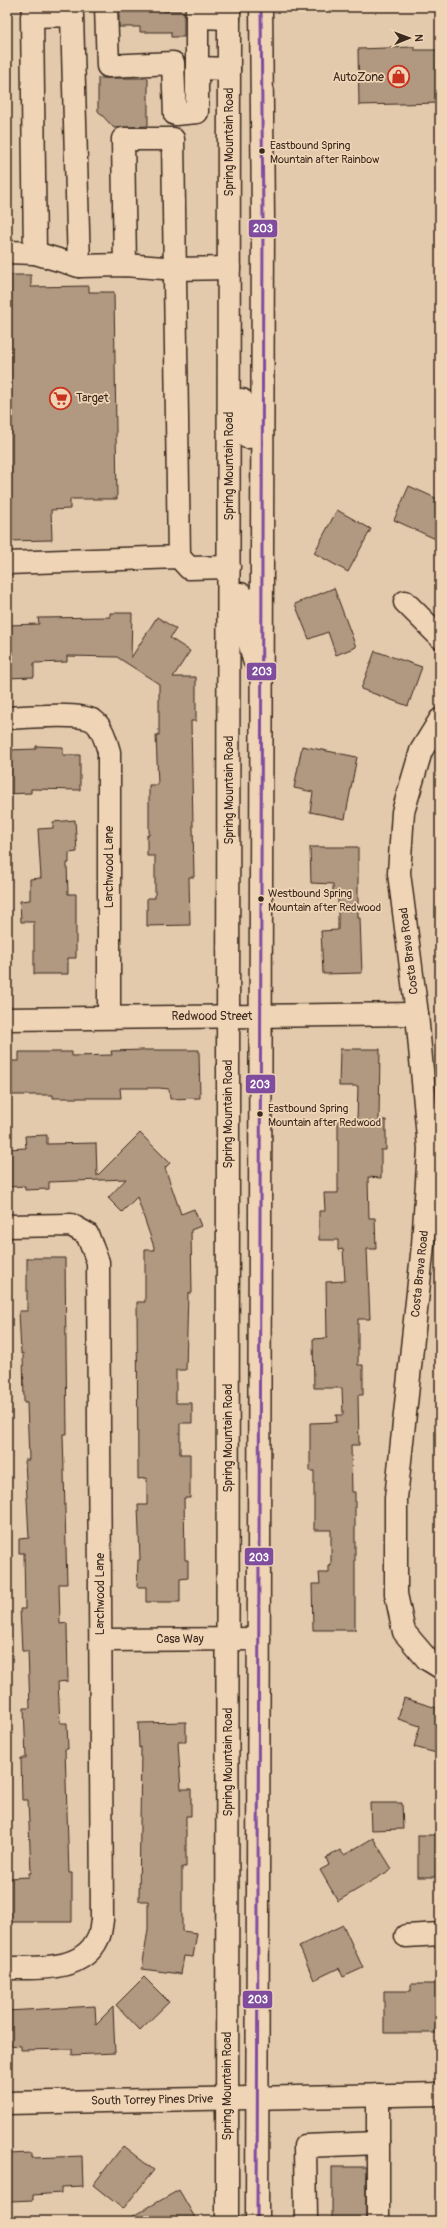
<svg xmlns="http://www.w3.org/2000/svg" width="447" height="2228" viewBox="0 0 447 2228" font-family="Pangolin,sans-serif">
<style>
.building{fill:#b09881;stroke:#3b2a1e}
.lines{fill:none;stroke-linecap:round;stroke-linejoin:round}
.minor-casing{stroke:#3b2a1e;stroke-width:25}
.major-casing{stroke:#3b2a1e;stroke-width:25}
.minor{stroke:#efd4b6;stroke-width:22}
.major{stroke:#efd4b6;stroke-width:22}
.bus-1-casing{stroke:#efd4b6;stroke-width:6}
.bus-1{stroke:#804c9e;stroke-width:3}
.bus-dot{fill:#3b2a1e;stroke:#efd4b6;stroke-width:1.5}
.labels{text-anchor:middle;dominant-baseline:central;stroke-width:3.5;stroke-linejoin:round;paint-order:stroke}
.bus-label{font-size:11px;fill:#3b2a1e;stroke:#efd4b6;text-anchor:start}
.poi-label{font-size:12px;fill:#3b2a1e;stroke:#efd4b6;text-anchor:end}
.street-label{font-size:12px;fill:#3b2a1e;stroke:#efd4b6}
.line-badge{stroke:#efd4b6;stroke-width:1.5}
.badge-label{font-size:11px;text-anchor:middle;font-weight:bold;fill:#fff}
</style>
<rect width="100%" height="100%" fill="#e4caad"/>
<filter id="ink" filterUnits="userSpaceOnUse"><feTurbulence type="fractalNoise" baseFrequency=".025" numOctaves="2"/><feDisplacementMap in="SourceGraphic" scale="8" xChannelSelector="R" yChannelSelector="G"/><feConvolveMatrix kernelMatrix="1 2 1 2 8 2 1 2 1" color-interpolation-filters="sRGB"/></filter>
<g filter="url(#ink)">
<g class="building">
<path d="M119,7h45v4h20v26h-13v-5h-31v-5h-21z"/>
<path d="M414,47v3h26v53l-81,2 -1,-56z"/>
<path d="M98,78h50v48l-34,2 -16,-17z"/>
<path d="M7,275h24v12l58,-1v6h25l3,207h-47v10l-19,1 1,30 -45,1z"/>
<path d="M409,486l31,14v41l-46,-21z"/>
<path d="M337,510l34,19 -23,43 -34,-19z"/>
<path d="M334,588l22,59 -20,8 -8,-23 -19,7 -14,-35z"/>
<path d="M110,613h22l-1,45 26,-41 19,12 -6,9 20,13 -17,26h23v44h-5l3,156h-5l1,48 -43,1v-28h8v-42h-8v-21h2v-50h9l-2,-50h3v-51l-42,-27 -50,-1v6l-33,1v14l-27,1v-53l32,-1 -1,-6 72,-1z"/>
<path d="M375,651l47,16 -14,39 -47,-17z"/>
<path d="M36,746l27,1v8h17v35l-49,-1v4l-24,1v-44l29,-1z"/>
<path d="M302,746l55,11 -12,62 -35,-7 3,-20 -19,-4z"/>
<path d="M75,820l2,32 -8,1v10h-2l1,31h8v64h-8v16h-34v-52h-13l-1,-21 10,-1v-21l11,-1 -3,-49 15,-1v-6z"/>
<path d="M310,847h48v71h2l2,55 -39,1 -2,-43 17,-1v-37h-5v-9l-22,-1z"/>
<path d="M340,1049h40l-1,71h7v30h-5v28l-13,-1 1,41h6l1,31h-9l3,70h-12v46h5v30h-5l1,50h-8l1,47h3v138h-42l-1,-46h8l-1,-11h10v-7h2v-36h-17v-59h-4v-48l27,-1 -1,-7h7l-1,-27h-28l-1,-49 14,-1 -1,-56 19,-1 -2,-32 -5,1v-10h-19v-29h6l-1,-18h14v-73h19l1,-34h-19z"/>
<path d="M143,1050h56l1,48 -30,1 -1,-10 -10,-1h-39l1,10h-68v-3h-46v-34h12v-9h53v4l40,-1 -1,-4z"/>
<path d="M140,1133l30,30 -5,5 16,46 13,-5 7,17 -10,4 1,63h-4l-2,77h-10v33h16v20h-12v31h10v44h-6l1,62h3v18l-8,1v23h-34v-15h-9l1,-27h2l-2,-55h9v-27l-9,1 -1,-177h8v-52h10l-18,-53 -15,15 -14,-14 18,-19 -77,3v7l-24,1v-4l-18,1v-38l19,-1 -1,-12 22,-1v9l49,-1 1,33z"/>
<path d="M27,1258h38l2,176h-4l4,150h-8l1,40 7,-1 1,58 -10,1 2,41h7l1,26h-3l4,124h3v49h-65v-44l22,-1v-4h2l-3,-73h-6l-1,-42h5l-2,-50h6l-2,-57h-6l-2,-42h5l-1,-56h-5v-14l10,-1 -4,-78h4l-2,-57h-3l-1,-50 -2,1 -2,-43h8z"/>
<path d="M404,1698l36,11v45l-26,-7 6,-21 -22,-7z"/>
<path d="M186,1722v20h-8l3,47h10v27h-5v51h-4v64l15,2 -4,24 -9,-1 -3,18 -39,-5 6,-40v-28h-9l2,-154 -2,1 -1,-25z"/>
<path d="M370,1803h32l1,26 -32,1z"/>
<rect x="418" y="1835" width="22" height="42"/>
<path d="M373,1838l19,31 -54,32 -18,-31 9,-5 -3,-7 14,-8 4,5z"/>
<path d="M343,1925l20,43 -20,9 -4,-9 -25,12 -15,-34z"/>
<path d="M144,1977l25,25 -29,28 -24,-25z"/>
<path d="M411,1984h29v49h-56v-42h27z"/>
<path d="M95,2006l1,18 17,-17 2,46 -43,2v-6l-51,1v-4l-14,-1v-34z"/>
<path d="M123,2146l31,24 -31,39 -30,-24z"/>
<path d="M32,2153v5l50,-2 1,30 -22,1v6l-28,2v5l-22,1 -1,-8h-3v-39z"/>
<rect x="332" y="2167" width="34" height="54"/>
<path d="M179,2190l18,31h-73z"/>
</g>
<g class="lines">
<defs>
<g id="minor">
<path d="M106,7l2,59 65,-3 2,51 22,-2v-105"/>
<path d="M197,17l32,1"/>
<path d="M197,68l32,1"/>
<path d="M7,252l28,1 44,13 46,-1 51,4 53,-1"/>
<path d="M35,253l-3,-237 40,-1 7,251"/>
<path d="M179,557l10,11 40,-1"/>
<path d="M7,563l172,-6 -6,-418h-50l2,126"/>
<path d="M405,602l35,35"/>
<path d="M7,718c18,-1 73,-6 87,3 9,7 12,21 15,31v265"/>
<path d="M440,720l-19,31 -18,61 -4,61 18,141 12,135 -6,96 -27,253v96l8,38 23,27 13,8"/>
<path d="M7,1019l410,-5"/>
<path d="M7,1226l64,-1 16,9 11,28 4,658c-1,5 -1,13 -4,18 -15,34 -60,30 -91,30"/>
<path d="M101,1640l158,-1"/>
<path d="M406,1936l34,-2"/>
<path d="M378,2095v126"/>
<path d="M306,2221l-1,-75 73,-3"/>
</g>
<g id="major">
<path d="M242,400l1,25 4,12 15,-1"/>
<path d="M241,594l2,23 11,43"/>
<path d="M7,2103l433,-9"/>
<path d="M227,2221l2,-2214"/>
<path d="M257,2221l6,-2002 -2,-212"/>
</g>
</defs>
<use href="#minor" class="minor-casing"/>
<use href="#major" class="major-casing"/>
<use href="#minor" class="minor"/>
<use href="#major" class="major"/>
<defs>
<path id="bus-1" d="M257,2221l6,-2002 -2,-212"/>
</defs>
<use href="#bus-1" class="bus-1-casing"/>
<use href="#bus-1" class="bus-1"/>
</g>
</g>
<defs>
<symbol id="shop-ring" viewBox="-11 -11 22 22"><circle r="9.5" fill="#efd4b6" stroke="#c8321e" stroke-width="1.5"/><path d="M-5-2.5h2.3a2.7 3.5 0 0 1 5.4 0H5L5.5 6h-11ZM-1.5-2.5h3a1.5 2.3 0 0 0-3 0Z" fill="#c8321e"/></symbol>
<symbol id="supermarket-ring" viewBox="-11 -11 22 22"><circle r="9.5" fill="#efd4b6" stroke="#c8321e" stroke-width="1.5"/><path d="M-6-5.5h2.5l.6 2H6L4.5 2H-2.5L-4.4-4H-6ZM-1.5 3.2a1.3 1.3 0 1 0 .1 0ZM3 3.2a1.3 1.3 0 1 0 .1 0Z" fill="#c8321e"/></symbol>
</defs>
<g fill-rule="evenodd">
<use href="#shop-ring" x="386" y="64" width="25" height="25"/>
<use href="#supermarket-ring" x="48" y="386" width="25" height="25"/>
</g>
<g class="bus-dot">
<circle cx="262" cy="151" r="3.5"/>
<circle cx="261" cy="899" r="3.5"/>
<circle cx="260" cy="1114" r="3.5"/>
</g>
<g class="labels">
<g class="bus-label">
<text x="270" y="145">Eastbound Spring<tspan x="270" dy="14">Mountain after Rainbow</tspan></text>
<text x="268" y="893">Westbound Spring<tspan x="268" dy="14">Mountain after Redwood</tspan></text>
<text x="268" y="1108">Eastbound Spring<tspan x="268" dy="14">Mountain after Redwood</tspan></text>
</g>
<g class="poi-label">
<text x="384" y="77">AutoZone</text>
<text x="76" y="398" text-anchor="start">Target</text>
</g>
<g class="street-label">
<text transform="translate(229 142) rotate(-90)">Spring Mountain Road</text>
<text transform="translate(229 466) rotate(-90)">Spring Mountain Road</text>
<text transform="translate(229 790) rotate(-90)">Spring Mountain Road</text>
<text transform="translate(109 867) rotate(-90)">Larchwood Lane</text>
<text transform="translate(409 951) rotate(-97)">Costa Brava Road</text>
<text x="212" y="1016">Redwood Street</text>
<text transform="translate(228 1114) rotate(-90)">Spring Mountain Road</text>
<text transform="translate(420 1274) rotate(-84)">Costa Brava Road</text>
<text transform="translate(228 1438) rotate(-90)">Spring Mountain Road</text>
<text transform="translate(100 1594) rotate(-90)">Larchwood Lane</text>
<text x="180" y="1639">Casa Way</text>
<text transform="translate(228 1762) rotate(-90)">Spring Mountain Road</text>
<text transform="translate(227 2086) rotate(-90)">Spring Mountain Road</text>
<text transform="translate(152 2100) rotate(-1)">South Torrey Pines Drive</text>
</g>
</g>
<g class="line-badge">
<rect x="248" y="219" width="30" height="19" rx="4" fill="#804c9e"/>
<rect x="246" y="662" width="31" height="19" rx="4" fill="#804c9e"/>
<rect x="245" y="1074" width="31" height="20" rx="4" fill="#804c9e"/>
<rect x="244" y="1547" width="30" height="19" rx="4" fill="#804c9e"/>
<rect x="242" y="1990" width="31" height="19" rx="4" fill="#804c9e"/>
</g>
<g class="badge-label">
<text x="263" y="232">203</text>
<text x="262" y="675">203</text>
<text x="260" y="1088">203</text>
<text x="259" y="1561">203</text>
<text x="258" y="2003">203</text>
</g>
<rect width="447" height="2228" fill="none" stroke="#efd4b6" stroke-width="24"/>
<rect x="12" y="12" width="423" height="2204" fill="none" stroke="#3b2a1e" stroke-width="1.5" filter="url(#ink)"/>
<g transform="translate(409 38) rotate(89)" stroke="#efd4b6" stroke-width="3" paint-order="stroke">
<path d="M0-3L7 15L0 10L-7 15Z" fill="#3b2a1e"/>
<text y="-6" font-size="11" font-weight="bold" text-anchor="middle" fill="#3b2a1e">N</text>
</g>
</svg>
